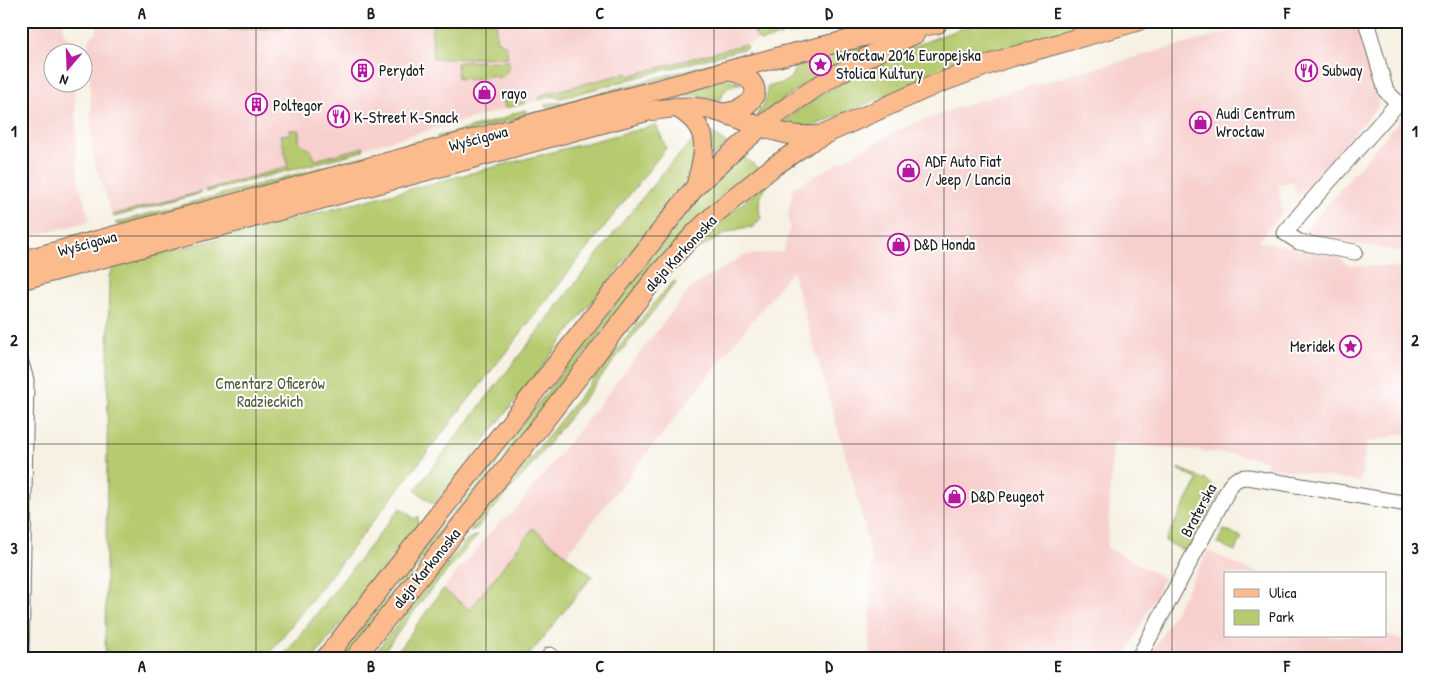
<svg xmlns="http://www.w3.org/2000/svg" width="1429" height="680" viewBox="0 0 1429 680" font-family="'Patrick Hand',sans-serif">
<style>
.built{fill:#f7d0cd}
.green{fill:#b6cb6f;stroke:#697446}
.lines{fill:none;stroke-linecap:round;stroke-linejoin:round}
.minor-casing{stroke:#686761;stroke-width:17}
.major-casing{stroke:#686761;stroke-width:21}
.minor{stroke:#fff;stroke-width:15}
.major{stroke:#fbbb8d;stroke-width:19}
.grid{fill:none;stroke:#1c1c1c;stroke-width:1;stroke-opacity:0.55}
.labels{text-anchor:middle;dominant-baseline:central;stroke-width:4;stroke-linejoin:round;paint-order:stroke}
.poi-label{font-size:16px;fill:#1c1c1c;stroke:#fff;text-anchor:start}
.street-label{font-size:16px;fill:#1c1c1c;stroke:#fff}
.park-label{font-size:16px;fill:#525939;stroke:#fff}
.neatline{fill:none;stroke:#1c1c1c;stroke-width:2}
.grid-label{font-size:16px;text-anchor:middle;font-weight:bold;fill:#1c1c1c}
</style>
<rect width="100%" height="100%" fill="#fff"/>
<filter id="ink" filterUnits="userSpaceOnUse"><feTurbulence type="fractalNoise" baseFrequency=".02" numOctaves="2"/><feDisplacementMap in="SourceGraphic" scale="10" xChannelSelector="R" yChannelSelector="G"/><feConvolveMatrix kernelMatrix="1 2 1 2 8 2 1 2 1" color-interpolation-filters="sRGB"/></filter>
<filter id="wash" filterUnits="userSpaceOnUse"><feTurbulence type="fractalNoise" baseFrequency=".0096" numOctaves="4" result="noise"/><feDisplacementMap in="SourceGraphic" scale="20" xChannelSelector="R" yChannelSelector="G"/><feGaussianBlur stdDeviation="1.12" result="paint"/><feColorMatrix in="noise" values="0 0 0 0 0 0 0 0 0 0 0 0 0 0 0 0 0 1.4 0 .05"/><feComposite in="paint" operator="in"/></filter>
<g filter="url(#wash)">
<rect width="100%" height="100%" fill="#f6f1e2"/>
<g class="built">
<path d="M21,21h42v11l9,10 1,10h-21v30l22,1 4,97 12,41 -69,18z"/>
<path d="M97,21h709l-27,7 -18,12 -571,155 -78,20 -19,-57 -5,-117 9,-10z"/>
<path d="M1272,21h83l24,84 -81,91 -5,-15 -15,4 5,27 -25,29 81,16 9,8 46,2 14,2v166l-7,-1 -34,9 -7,39 -95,-16 1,-6 -32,-6 -121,-11 -6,105 57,30 -40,81h-255l3,-98 -17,-73 -63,-217 -226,284 -33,-27 -63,82 -27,-21 55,-65 15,-11 178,-225 53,-33 39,-3 7,-24 -2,-12 5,-28 105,-58 58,-22 63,-19 202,-55z"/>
<path d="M1408,111v142l-106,-19 60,-70z"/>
<path d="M1208,551l50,23h-33v62h160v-3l23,10v16h-259z"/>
</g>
<g class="green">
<path d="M229,21h8l1,3 48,-3 -1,3 -5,4 -51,2 -3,-3z"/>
<path d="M294,21h54v6l-29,1 -1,-5 -24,1z"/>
<path d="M437,21h68l-9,1v18l10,5 2,12 -75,2 -1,-33z"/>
<path d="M758,21l4,1 3,8 32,-9h10l-26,6 -1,3 1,6 -21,5c-6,-6 -8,-12 -2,-20z"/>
<path d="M828,21h17l-58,14 -1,-4z"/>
<path d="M986,21h118l-76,22 -85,29 -130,54c-8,2 -22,1 -30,-3 14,-14 32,-24 48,-34 48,-29 100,-52 155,-68z"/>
<path d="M871,43l-1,2 -57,33 -53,38h-4c7,-12 12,-13 11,-29 16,-4 30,-6 26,-26z"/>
<path d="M745,44l2,2 -1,2 -185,50 -10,-2 -12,4 2,-5 86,-22 1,3z"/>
<path d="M750,53l-1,4 -198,52 -7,-4 8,-2h11z"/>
<path d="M509,61c0,10 -4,15 -13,17l-1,-3 -27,5 -1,-2 -9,1 -1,-16 3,-1z"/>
<path d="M726,79l15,4c-11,3 -17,5 -21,17l-24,-5 -19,1 -109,29z"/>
<path d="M522,91l4,12 -21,5 -2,-11z"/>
<path d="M526,110l-2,5 -4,3 -77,21 -7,-2 67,-18 11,-6z"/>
<path d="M656,125l10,23 -401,511h-160l4,-383 1,-3 4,-7z"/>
<path d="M290,130h9v11l6,6 6,3 4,10 49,-13 -1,4 -157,41 -1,-2 83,-23 -7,-32 9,-1z"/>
<path d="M711,132l16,12 -14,13 -2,-1z"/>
<path d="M697,136l2,7 -11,36 -254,326 -19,-15 211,-272 40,-49z"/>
<path d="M413,143l-7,6 -286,77 -5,-3z"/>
<path d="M742,156l17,12 -145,148 -270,343h-6c84,-108 169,-216 254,-324 48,-61 92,-126 150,-179z"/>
<path d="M770,181c-8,11 -14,23 -9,37l-8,9 -11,1 -15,5 -40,22 27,-29z"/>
<path d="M201,192l1,1 -88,24 -2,-2z"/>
<path d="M674,281l2,1 -146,185 -55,63 -5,2 -1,-1 48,-56 142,-178z"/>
<path d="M1179,468l29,13 11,12 -32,59 -22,-11 33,-61 -20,-11z"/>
<path d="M400,508l15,11 3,-3v9l-105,134h-32l41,-52 3,1 1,-1 -2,-3z"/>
<path d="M533,528l59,48 -66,83h-134l51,-70 27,21z"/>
<path d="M1224,530l18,7 -7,14 -18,-8z"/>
<path d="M478,535l-51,59 -49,65h-8l60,-76 38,-44z"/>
</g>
</g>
<g filter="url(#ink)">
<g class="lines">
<defs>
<g id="minor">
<path d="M1355,252l-56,-10 -14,-9 16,-20 97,-110 -12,-12 -20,-70"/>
<path d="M21,363l5,17 -5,278"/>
<path d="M550,655l4,4"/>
<path d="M1138,659l92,-173c5,-7 9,-9 18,-9l160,27"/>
</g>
<g id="major">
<path d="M676,107c37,21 29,43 20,79"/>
<path d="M723,113c7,-1 16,-2 22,-7 22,-15 4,-33 -17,-35"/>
<path d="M21,261l765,-206 88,-21 63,-10"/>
<path d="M21,280l627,-169c18,-2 36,-6 54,-3 31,5 60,23 92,27 9,1 18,1 27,0"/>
<path d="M325,659l371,-473c22,-20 42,-40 65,-59 45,-36 101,-70 154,-93"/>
<path d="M354,659l187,-234 118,-152 36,-40 22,-21 56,-45 35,-24 15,-8 111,-50 70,-26 134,-38"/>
</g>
</defs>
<use href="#minor" class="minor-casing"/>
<use href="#major" class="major-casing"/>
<use href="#minor" class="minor"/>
<use href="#major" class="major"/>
</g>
</g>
<path class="grid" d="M256,21v638M486,21v638M714,21v638M944,21v638M1172,21v638M21,236h1387M21,444h1387"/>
<defs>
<symbol id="sight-ring" viewBox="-11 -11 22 22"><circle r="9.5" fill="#fff" stroke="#b5179e" stroke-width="1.5"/><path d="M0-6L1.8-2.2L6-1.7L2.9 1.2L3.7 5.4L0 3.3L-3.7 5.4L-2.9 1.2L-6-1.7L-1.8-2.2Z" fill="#b5179e"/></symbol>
<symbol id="building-ring" viewBox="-11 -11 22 22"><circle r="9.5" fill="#fff" stroke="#b5179e" stroke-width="1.5"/><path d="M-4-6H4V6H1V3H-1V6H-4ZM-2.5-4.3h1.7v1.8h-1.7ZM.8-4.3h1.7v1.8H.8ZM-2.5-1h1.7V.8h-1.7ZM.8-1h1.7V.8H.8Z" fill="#b5179e"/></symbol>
<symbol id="restaurant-ring" viewBox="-11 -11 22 22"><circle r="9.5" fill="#fff" stroke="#b5179e" stroke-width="1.5"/><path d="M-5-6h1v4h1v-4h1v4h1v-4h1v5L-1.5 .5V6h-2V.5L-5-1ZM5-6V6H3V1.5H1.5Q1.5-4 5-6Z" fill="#b5179e"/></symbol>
<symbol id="shop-ring" viewBox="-11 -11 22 22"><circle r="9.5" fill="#fff" stroke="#b5179e" stroke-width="1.5"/><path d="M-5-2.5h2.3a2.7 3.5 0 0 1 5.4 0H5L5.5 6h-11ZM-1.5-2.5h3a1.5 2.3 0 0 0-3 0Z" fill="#b5179e"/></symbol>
</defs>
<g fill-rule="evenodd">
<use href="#sight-ring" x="808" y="52" width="25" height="25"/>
<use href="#building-ring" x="350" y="58" width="25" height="25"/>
<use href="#restaurant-ring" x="1294" y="58" width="25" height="25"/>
<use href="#shop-ring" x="472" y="80" width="25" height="25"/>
<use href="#building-ring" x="244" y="92" width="25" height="25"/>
<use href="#restaurant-ring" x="326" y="104" width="25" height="25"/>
<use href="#shop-ring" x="1188" y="110" width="25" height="25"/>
<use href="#shop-ring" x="896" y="158" width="25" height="25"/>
<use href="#shop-ring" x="886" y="232" width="25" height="25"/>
<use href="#sight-ring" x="1338" y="334" width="25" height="25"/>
<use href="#shop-ring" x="942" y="484" width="25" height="25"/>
</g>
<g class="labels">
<g class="poi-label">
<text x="836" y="55">Wrocław 2016 Europejska<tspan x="836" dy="18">Stolica Kultury</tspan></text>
<text x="379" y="70">Perydot</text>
<text x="1322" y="70">Subway</text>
<text x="501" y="93">rayo</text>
<text x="273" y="105">Poltegor</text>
<text x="1216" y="113">Audi Centrum<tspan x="1216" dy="18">Wrocław</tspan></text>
<text x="354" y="117">K-Street K-Snack</text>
<text x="925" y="161">ADF Auto Fiat<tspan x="925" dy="18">/ Jeep / Lancia</tspan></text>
<text x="914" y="244">D&amp;D Honda</text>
<text x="1335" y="346" text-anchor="end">Meridek</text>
<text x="971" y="496">D&amp;D Peugeot</text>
</g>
<g class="street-label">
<text transform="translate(478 138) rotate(-15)">Wyścigowa</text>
<text transform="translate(87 243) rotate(-15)">Wyścigowa</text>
<text transform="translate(680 253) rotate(-47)">aleja Karkonoska</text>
<text transform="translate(1198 510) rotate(-62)">Braterska</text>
<text transform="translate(426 568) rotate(-51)">aleja Karkonoska</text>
</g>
<g class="park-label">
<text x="270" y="383">Cmentarz Oficerów<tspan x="270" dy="18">Radzieckich</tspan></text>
</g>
</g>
<rect width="1429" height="680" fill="none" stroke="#fff" stroke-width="55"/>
<rect x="1224" y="572" width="162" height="65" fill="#ffffff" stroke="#a4a4a4"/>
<rect x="1234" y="589" width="25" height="8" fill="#fbbb8d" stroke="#a4a4a4"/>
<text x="1269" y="598" font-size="15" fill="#1c1c1c">Ulica</text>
<rect x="1234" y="610" width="25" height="15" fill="#b6cb6f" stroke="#a4a4a4"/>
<text x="1269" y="622" font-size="15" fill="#1c1c1c">Park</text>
<g transform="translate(68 68) rotate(199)"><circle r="24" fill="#ffffff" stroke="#a4a4a4"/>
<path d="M0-4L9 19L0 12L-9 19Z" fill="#b5179e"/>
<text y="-8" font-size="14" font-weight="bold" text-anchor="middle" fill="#1c1c1c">N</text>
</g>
<rect x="28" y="28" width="1374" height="624" class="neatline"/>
<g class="grid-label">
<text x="142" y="19">A</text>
<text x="371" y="19">B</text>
<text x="600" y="19">C</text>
<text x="829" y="19">D</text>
<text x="1058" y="19">E</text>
<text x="1287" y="19">F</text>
<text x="14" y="137">1</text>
<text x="1415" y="137">1</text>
<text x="14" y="346">2</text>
<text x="1415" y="346">2</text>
<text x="14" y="554">3</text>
<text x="1415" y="554">3</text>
<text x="142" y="672">A</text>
<text x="371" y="672">B</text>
<text x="600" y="672">C</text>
<text x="829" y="672">D</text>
<text x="1058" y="672">E</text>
<text x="1287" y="672">F</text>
</g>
</svg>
